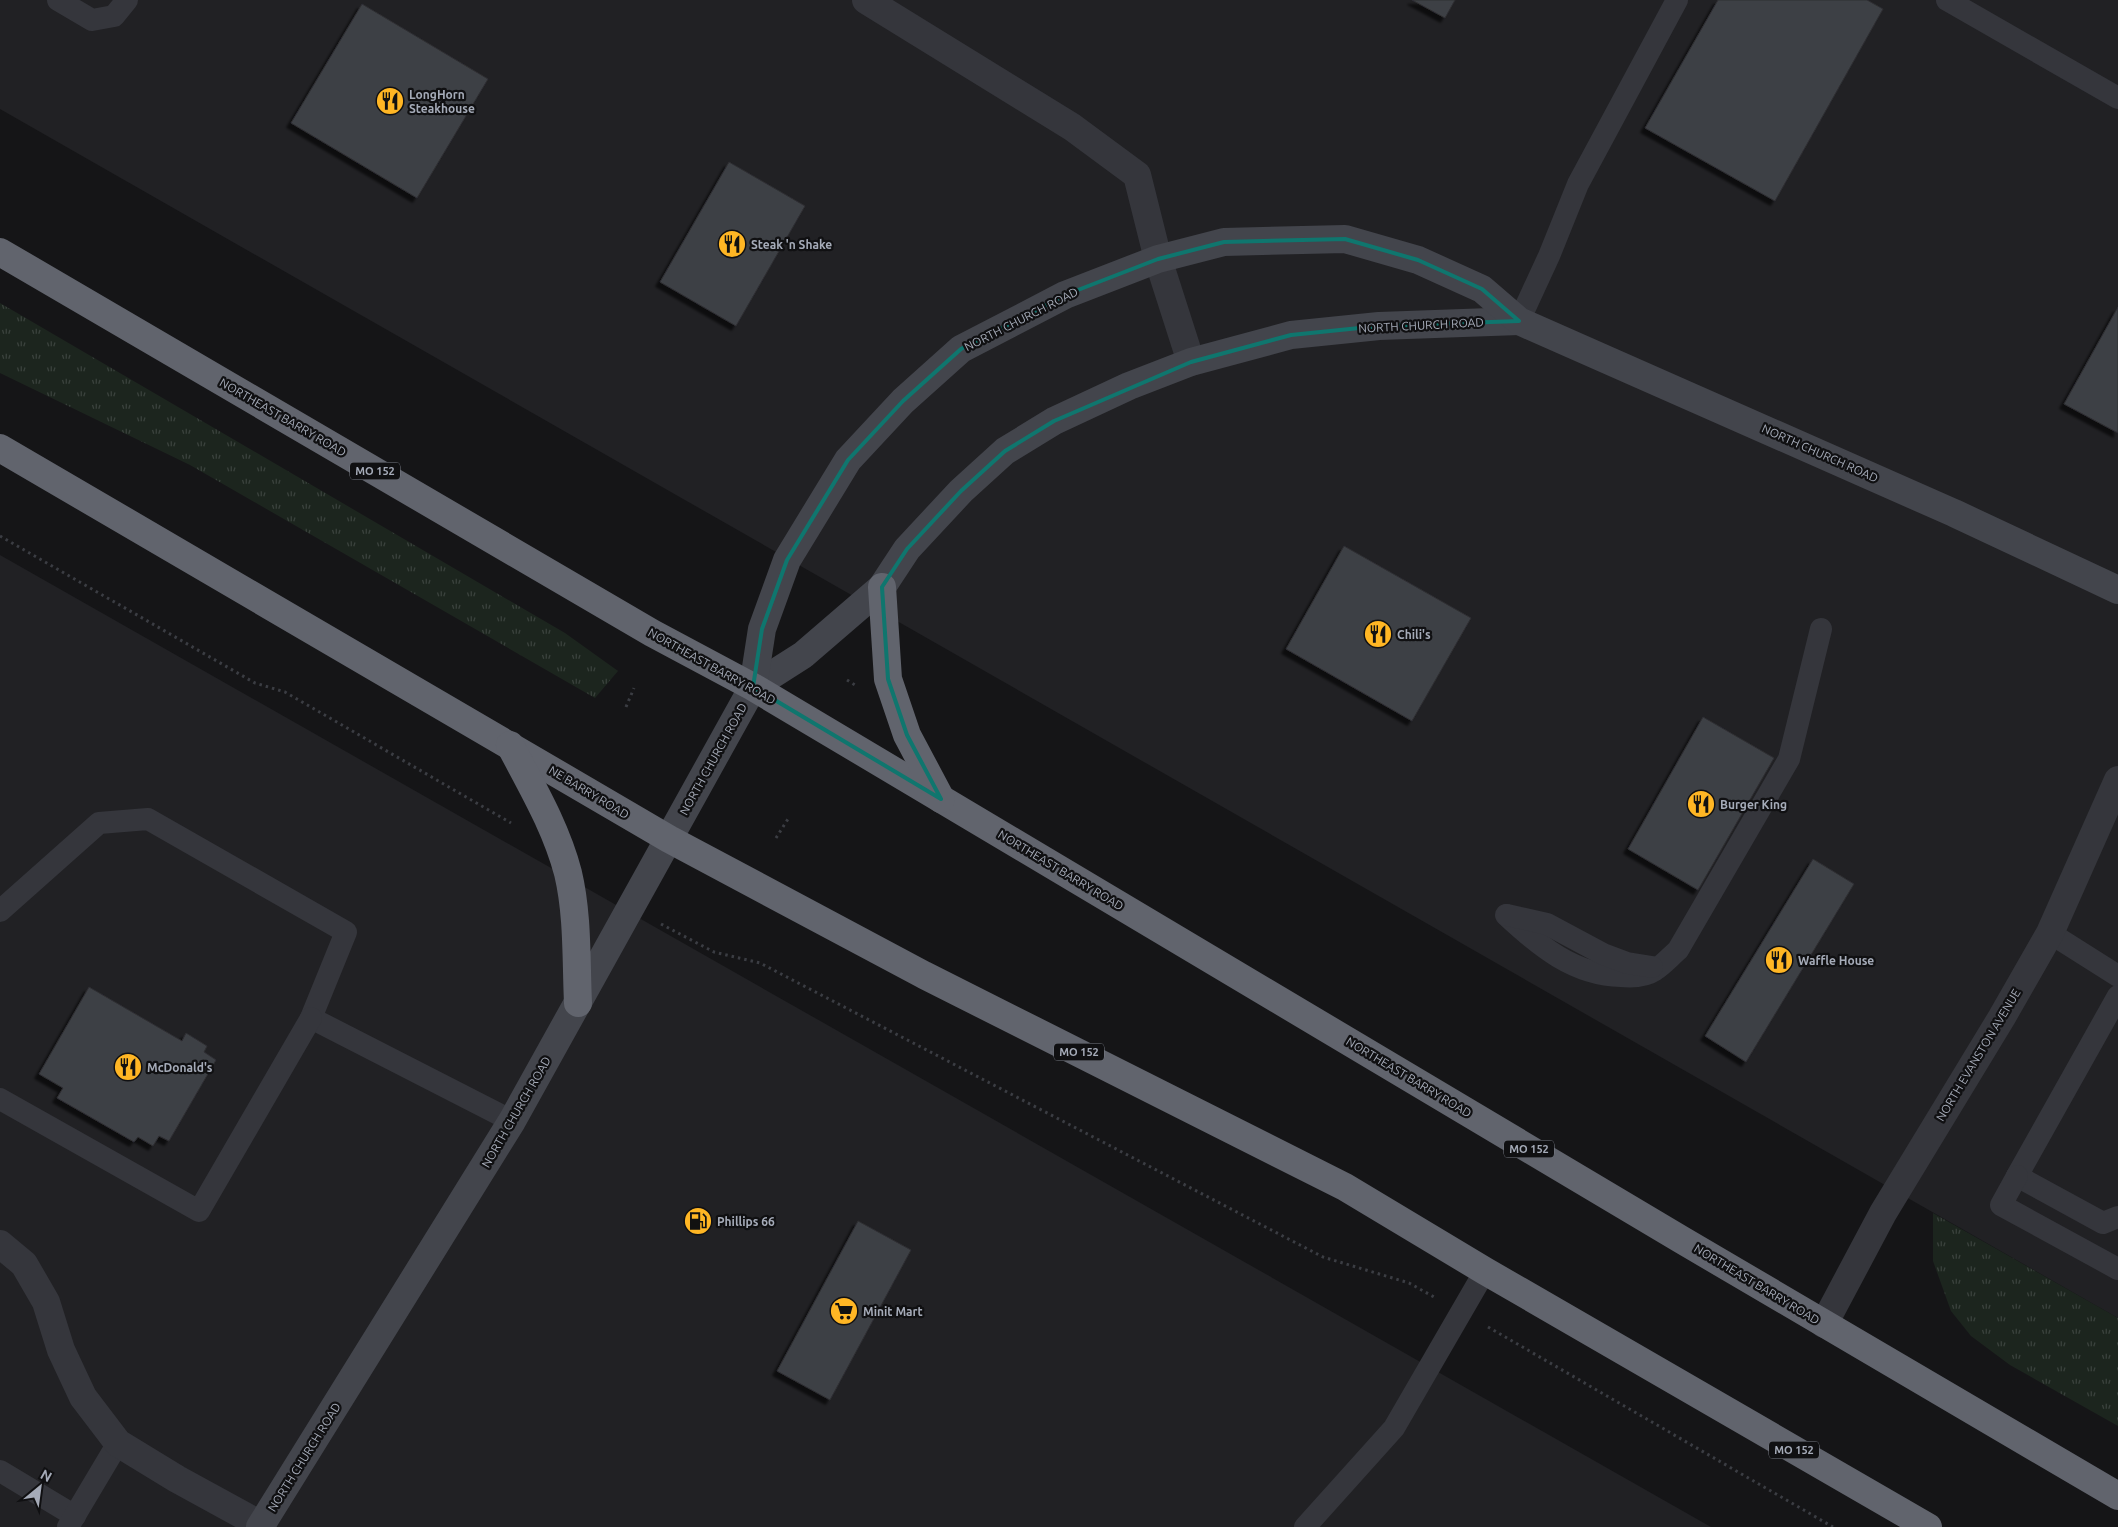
<svg xmlns="http://www.w3.org/2000/svg" width="2118" height="1527" viewBox="0 0 2118 1527" font-family="Ubuntu,sans-serif">
<style>
.built{fill:#212124}
.grass{fill:url(#grass-tufts)}
.building{fill:#3e4044;stroke:#2e2e33;filter:url(#shadow)}
.lines{fill:none;stroke-linecap:round;stroke-linejoin:round}
.path{stroke:#3b3d43;stroke-width:3;stroke-dasharray:2.5 4;stroke-linecap:butt}
.lane{stroke:#35363c;stroke-width:22}
.street{stroke:#35363c;stroke-width:28}
.secondary{stroke:#43454c;stroke-width:28}
.highway{stroke:#61646d;stroke-width:28}
.marked{fill:none;stroke:#0f766e;stroke-width:4;stroke-linejoin:round}
.labels{text-anchor:middle;dominant-baseline:central;stroke-width:4.5;stroke-linejoin:round;paint-order:stroke}
.shield{fill:#101012;stroke:#787c86;stroke-width:1}
.shield-label{font-size:11px;font-weight:bold;fill:#a5abb8}
.poi-label{font-size:12px;font-weight:bold;fill:#a5abb8;stroke:#101012;text-anchor:start}
.street-label{font-size:12px;fill:#a5abb8;stroke:#101012}
</style>
<defs>
<pattern id="grass-tufts" width="24" height="20" patternUnits="userSpaceOnUse" patternTransform="scale(1.25)"><rect width="24" height="20" fill="#1c251e"/><path d="M3 7l-1-3M5 7V3M7 7l1-3M15 17l-1-3M17 17v-4M19 17l1-3" fill="none" stroke="#3a423d"/></pattern>
<filter id="shadow"><feDropShadow dx="-4.5" dy="4.5" stdDeviation="1" flood-color="#0009"/></filter>
</defs>
<rect width="100%" height="100%" fill="#151517"/>
<g class="built">
<path d="M0,0h2118v1318l-2118,-1209z"/>
<path d="M0,555l1711,972h-1711z"/>
</g>
<g class="grass">
<path d="M0,303l565,330 53,38 -23,27 -405,-233 -190,-92z"/>
<path d="M1933,1213l185,105v108l-108,-61 -39,-29 -20,-25 -18,-50z"/>
</g>
<g class="building">
<path d="M1412,0h43l-10,18z"/>
<path d="M1718,0h149l16,9 -108,192 -130,-73z"/>
<path d="M362,4l126,75 -71,119 -126,-75z"/>
<path d="M729,162l76,44 -69,120 -76,-44z"/>
<path d="M2118,307v126l-54,-29z"/>
<path d="M1344,546l127,72 -59,103 -126,-72z"/>
<path d="M1703,717l71,41 -76,132 -70,-41z"/>
<path d="M1813,859l41,25 -108,178 -41,-26z"/>
<path d="M89,987l93,54 4,-8 21,13 -3,6 12,8 -47,81 -10,-5 -6,10 -15,-9 -4,5 -77,-44 6,-10 -24,-14z"/>
<path d="M858,1221l53,29 -81,150 -53,-29z"/>
</g>
<g class="lines">
<g class="path">
<path d="M0,536l255,147 30,9 226,131"/>
<path d="M847,680l8,5"/>
<path d="M626,707l8,-19"/>
<path d="M776,838l12,-19"/>
<path d="M661,924l53,28 46,11 563,294 86,26 25,14"/>
<path d="M1488,1327l345,200"/>
</g>
<g class="lane">
<path d="M58,0l34,20 22,-4 13,-16"/>
<path d="M1947,0l171,98"/>
<path d="M1519,321l30,-65 29,-72 99,-184"/>
<path d="M0,911l99,-88 49,-4 198,113 -35,86 201,103"/>
<path d="M1506,915c33,31 68,60 115,61 11,1 25,0 34,-6 8,-5 16,-14 23,-20l111,-191 32,-130"/>
<path d="M1507,915l40,9 56,30 24,9 25,4"/>
<path d="M2050,933l68,43"/>
<path d="M2118,996l-101,180 86,47 15,-6"/>
<path d="M0,1099l199,112 112,-193"/>
<path d="M2017,1176l-16,29 117,64"/>
<path d="M0,1471l75,45"/>
<path d="M68,1527l50,-84"/>
<path d="M1305,1527l89,-99 91,-157"/>
</g>
<g class="street">
<path d="M866,0l206,127 65,48 21,84 33,103"/>
<path d="M0,1244l24,20 22,38 15,48 22,47 35,46 59,36 84,46"/>
<path d="M1824,1324l59,-111 119,-196 48,-84 68,-153"/>
</g>
<g class="secondary">
<path d="M753,687l50,-32 79,-68 25,-38 54,-58 44,-40 49,-30 75,-35 62,-24 100,-27 88,-9 140,-5"/>
<path d="M260,1527l252,-406 241,-434 9,-58 25,-69 61,-100 55,-59 58,-52 104,-54 93,-36 66,-17 121,-3 73,21 64,29 37,32 435,192 164,77"/>
</g>
<g class="highway">
<path d="M0,252l652,381 101,54 929,553 436,256"/>
<path d="M0,448l669,391 255,136 421,212 140,84 443,256"/>
<path d="M882,587l6,92 19,56 34,64"/>
<path d="M510,745c22,42 46,82 58,128 10,42 8,88 10,130"/>
</g>
</g>
<path class="marked" d="M1345,239l73,21 64,29 37,32 -140,5 -88,9 -100,27 -137,59 -49,30 -44,40 -54,58 -25,38 6,92 19,56 34,64 -188,-112 9,-58 25,-69 61,-100 55,-59 58,-52 104,-54 93,-36 66,-17z"/>
<defs>
<symbol id="restaurant-disc" viewBox="-11 -11 22 22"><circle r="9.5" fill="#ffb624" stroke="#101012"/><path d="M-5-6h1v4h1v-4h1v4h1v-4h1v5L-1.5 .5V6h-2V.5L-5-1ZM5-6V6H3V1.5H1.5Q1.5-4 5-6Z" fill="#111"/></symbol>
<symbol id="fuel-disc" viewBox="-11 -11 22 22"><circle r="9.5" fill="#ffb624" stroke="#101012"/><path d="M-5.5-6h7V0h2V4h1.3V-2.5L3-4.5l.8-.8L6-3V5H2.5V1h-1V6h-7ZM-4.2-4.7v3.2H.2V-4.7Z" fill="#111"/></symbol>
<symbol id="supermarket-disc" viewBox="-11 -11 22 22"><circle r="9.5" fill="#ffb624" stroke="#101012"/><path d="M-6-5.5h2.5l.6 2H6L4.5 2H-2.5L-4.4-4H-6ZM-1.5 3.2a1.3 1.3 0 1 0 .1 0ZM3 3.2a1.3 1.3 0 1 0 .1 0Z" fill="#111"/></symbol>
</defs>
<g fill-rule="evenodd">
<use href="#restaurant-disc" x="374" y="85" width="32" height="32"/>
<use href="#restaurant-disc" x="716" y="228" width="32" height="32"/>
<use href="#restaurant-disc" x="1362" y="618" width="32" height="32"/>
<use href="#restaurant-disc" x="1685" y="788" width="32" height="32"/>
<use href="#restaurant-disc" x="1763" y="944" width="32" height="32"/>
<use href="#restaurant-disc" x="112" y="1051" width="32" height="32"/>
<use href="#fuel-disc" x="682" y="1205" width="32" height="32"/>
<use href="#supermarket-disc" x="828" y="1295" width="32" height="32"/>
</g>
<g class="labels">
<g class="shield">
<rect x="350" y="462.5" width="50" height="17" rx="4"/>
<rect x="1054" y="1043.5" width="50" height="17" rx="4"/>
<rect x="1504" y="1140.5" width="50" height="17" rx="4"/>
<rect x="1769" y="1441.5" width="50" height="17" rx="4"/>
</g>
<g class="shield-label">
<text x="375" y="471">MO 152</text>
<text x="1079" y="1052">MO 152</text>
<text x="1529" y="1149">MO 152</text>
<text x="1794" y="1450">MO 152</text>
</g>
<g class="poi-label">
<text x="409" y="94">LongHorn<tspan x="409" dy="14">Steakhouse</tspan></text>
<text x="751" y="244">Steak 'n Shake</text>
<text x="1397" y="634">Chili's</text>
<text x="1720" y="804">Burger King</text>
<text x="1798" y="960">Waffle House</text>
<text x="147" y="1067">McDonald's</text>
<text x="717" y="1221">Phillips 66</text>
<text x="863" y="1311">Minit Mart</text>
</g>
<g class="street-label">
<text transform="translate(1021 319) rotate(-27)">NORTH CHURCH ROAD</text>
<text transform="translate(1421 325) rotate(-3)">NORTH CHURCH ROAD</text>
<text transform="translate(283 417) rotate(30)">NORTHEAST BARRY ROAD</text>
<text transform="translate(1820 453) rotate(24)">NORTH CHURCH ROAD</text>
<text transform="translate(712 666) rotate(29)">NORTHEAST BARRY ROAD</text>
<text transform="translate(713 759) rotate(-61)">NORTH CHURCH ROAD</text>
<text transform="translate(589 792) rotate(31)">NE BARRY ROAD</text>
<text transform="translate(1061 870) rotate(31)">NORTHEAST BARRY ROAD</text>
<text transform="translate(1978 1055) rotate(-59)">NORTH EVANSTON AVENUE</text>
<text transform="translate(1409 1077) rotate(31)">NORTHEAST BARRY ROAD</text>
<text transform="translate(516 1112) rotate(-60)">NORTH CHURCH ROAD</text>
<text transform="translate(1757 1284) rotate(31)">NORTHEAST BARRY ROAD</text>
<text transform="translate(304 1457) rotate(-58)">NORTH CHURCH ROAD</text>
</g>
</g>
<g transform="translate(40 1487) rotate(29)" stroke="#101012" stroke-width="4" paint-order="stroke">
<path d="M0-4L9 19L0 12L-9 19Z" fill="#a5abb8"/>
<text y="-8" font-size="14" font-weight="bold" text-anchor="middle" fill="#a5abb8">N</text>
</g>
</svg>
